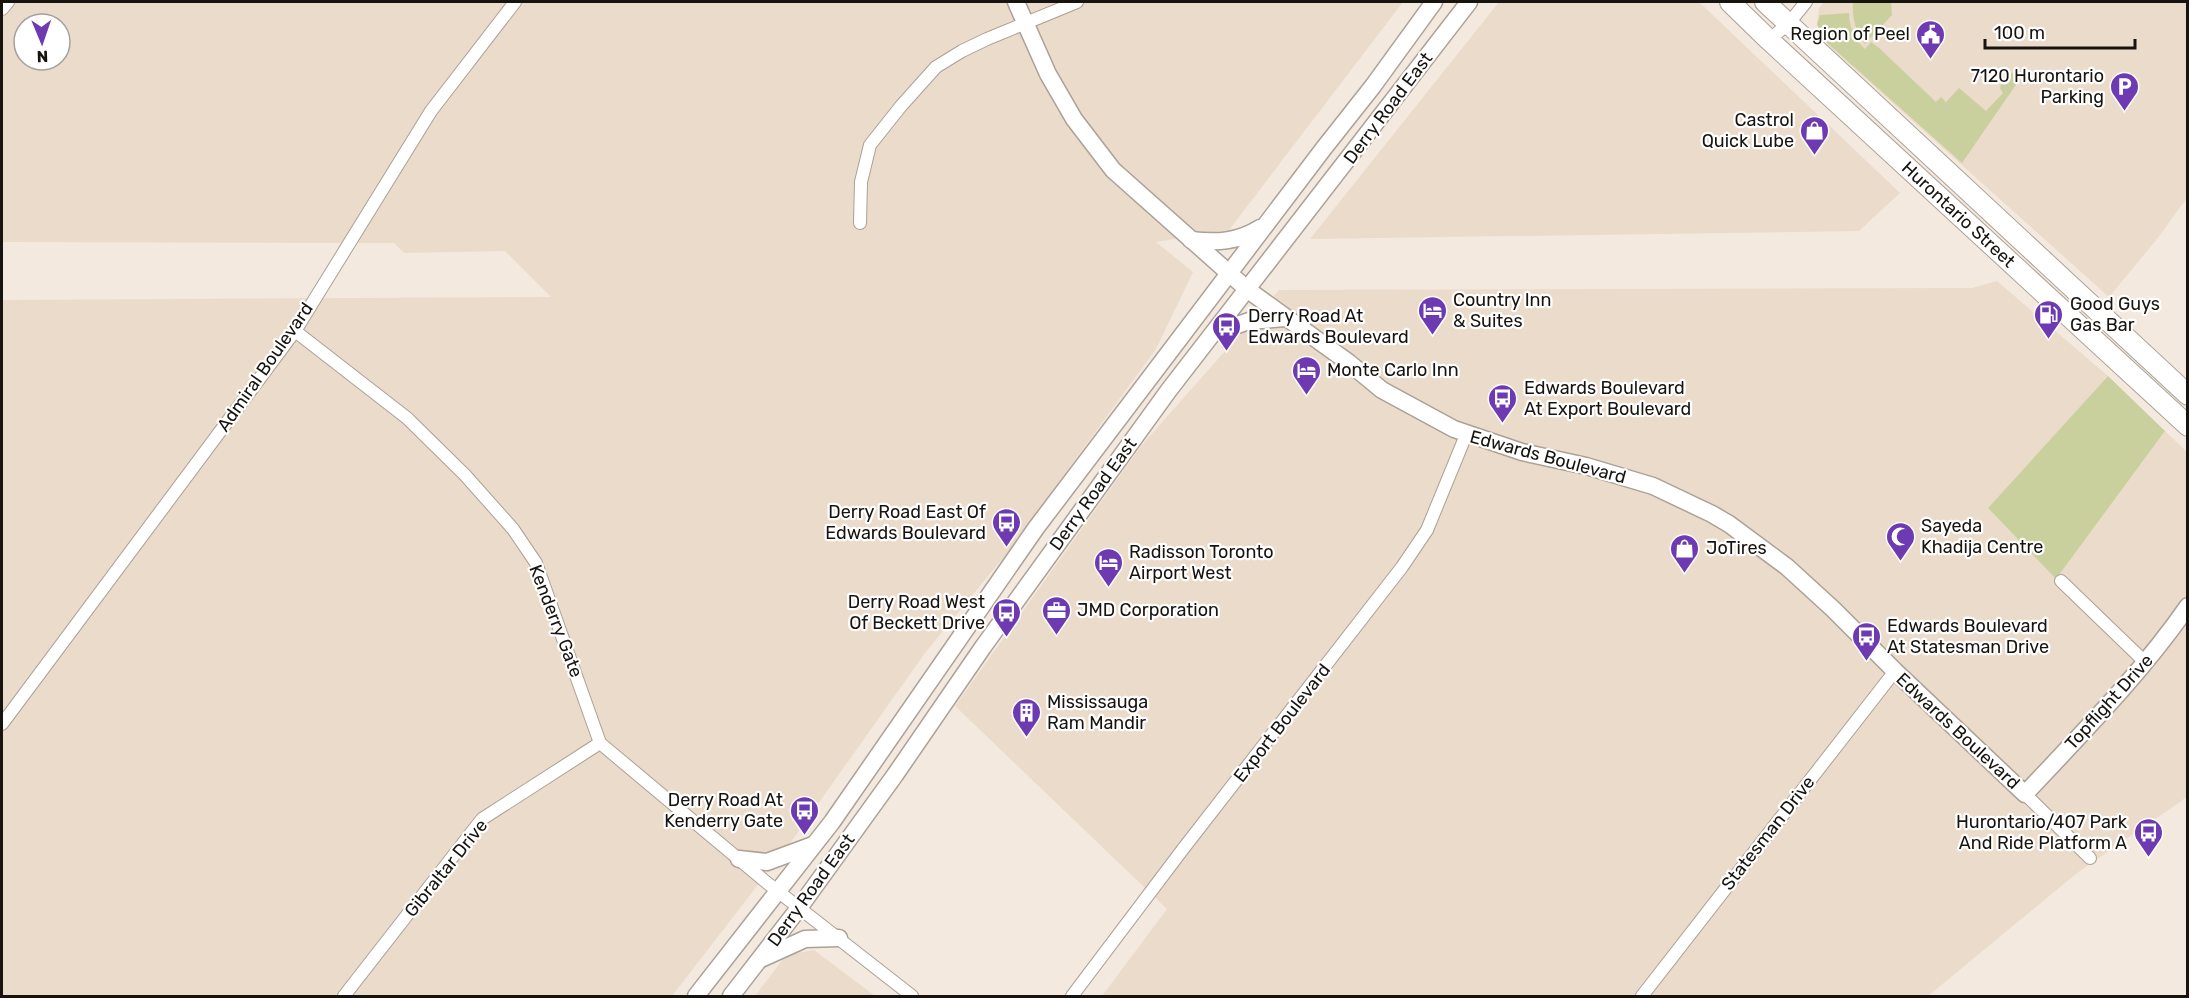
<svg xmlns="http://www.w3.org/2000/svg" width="2189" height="998" viewBox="0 0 2189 998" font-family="Rubik,sans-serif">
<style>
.built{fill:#ebdbca;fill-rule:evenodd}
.green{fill:#c9d09e}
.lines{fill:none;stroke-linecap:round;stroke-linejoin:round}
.street-casing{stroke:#aba196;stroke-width:14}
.secondary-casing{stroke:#aba196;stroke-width:19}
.primary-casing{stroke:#aba196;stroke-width:22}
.street{stroke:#fff;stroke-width:12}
.secondary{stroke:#fff;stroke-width:16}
.primary{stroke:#fff;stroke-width:20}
.labels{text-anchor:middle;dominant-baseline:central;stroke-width:4.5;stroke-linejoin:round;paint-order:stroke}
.poi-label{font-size:18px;fill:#171410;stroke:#fff;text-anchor:start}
.street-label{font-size:18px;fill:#171410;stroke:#fff}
</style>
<rect width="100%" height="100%" fill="#f4e9de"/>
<g class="built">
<path d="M2,2h1401l-174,228 -73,12 37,30 -37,77 -149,204 -82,100 -134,189 -119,154h-670v-696l549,-3 -46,-46 -101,2 -10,-10 -392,-1zM24,24h36v36h-36z"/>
<path d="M1499,2h200l201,191 -41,38 -549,8z"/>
<path d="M1824,2h363v196l-30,41 -48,58 -281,-252 -8,-11 -3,-10 2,-16z"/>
<path d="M1997,281l111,95 -120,132 68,71 109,-148 22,21v345l-110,76 -149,123h-826l65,-87 -212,-203 186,-260 138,-156 693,-2z"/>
<path d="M814,950l61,46h-120l31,-41z"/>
</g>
<g class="green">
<path d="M1853,2h38l1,13 -27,29c-10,-13 -13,-27 -12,-42z"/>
<path d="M1849,13c0,14 6,26 16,36l6,-7 7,5 58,55 5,-5 5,5 13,-14 27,23 17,-18 -3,-5c2,-10 14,-21 24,-15l-62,90 -138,-123 -7,-16 3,-9z"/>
<path d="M2108,376l57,55 -109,148 -68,-71z"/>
</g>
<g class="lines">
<defs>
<g id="street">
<path d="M2,9l6,-7"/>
<path d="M1769,40l20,-17 17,-21"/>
<path d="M860,223l1,-41 9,-37 31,-39 35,-39 26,-16 25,-12 90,-37"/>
<path d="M295,331l112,87 58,57 48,54 23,34 64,180 166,139 146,114"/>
<path d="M2061,581l85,82"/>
<path d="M2,724l293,-393 136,-220 84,-109"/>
<path d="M2025,794l65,64"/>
<path d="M344,996l138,-177 118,-76"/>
<path d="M1072,996l111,-147 219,-282 25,-37 39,-95"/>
<path d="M1642,996l253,-325"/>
</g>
<g id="secondary">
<path d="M1016,2l32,72 26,45 39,51 135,120 100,72 34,28 72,39 68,23 64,14 67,20 59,28 17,10 58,43 46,42 62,62 130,123c57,-61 115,-119 163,-188"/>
<path d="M1191,240c25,3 47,2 69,-12"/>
<path d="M1214,333l35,-12 37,-3"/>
<path d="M739,859l28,3 46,-17"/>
<path d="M763,958l42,-19 34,-1"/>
<path d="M696,996l136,-174 204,-294 288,-380 49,-62 61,-84"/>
<path d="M731,996l68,-88 96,-133 88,-128 186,-257 300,-388"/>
</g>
<g id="primary">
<path id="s1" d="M1730,2l39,38 419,386"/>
<path d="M1765,2l423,393"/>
</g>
</defs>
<use href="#street" class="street-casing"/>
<use href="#secondary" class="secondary-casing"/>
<use href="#primary" class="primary-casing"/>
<use href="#street" class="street"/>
<use href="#secondary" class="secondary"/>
<use href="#primary" class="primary"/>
</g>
<defs>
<symbol id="civic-pin" viewBox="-11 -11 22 30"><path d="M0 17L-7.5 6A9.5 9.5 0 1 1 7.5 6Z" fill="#6e3ab1" stroke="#fff"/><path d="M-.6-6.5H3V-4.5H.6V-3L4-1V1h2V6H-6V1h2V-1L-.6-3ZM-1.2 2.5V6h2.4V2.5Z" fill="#fff"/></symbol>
<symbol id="parking-pin" viewBox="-11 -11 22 30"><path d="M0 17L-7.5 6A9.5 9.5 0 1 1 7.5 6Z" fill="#6e3ab1" stroke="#fff"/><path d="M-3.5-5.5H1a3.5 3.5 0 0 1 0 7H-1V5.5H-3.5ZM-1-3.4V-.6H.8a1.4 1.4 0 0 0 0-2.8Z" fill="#fff"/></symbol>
<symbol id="shop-pin" viewBox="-11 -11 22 30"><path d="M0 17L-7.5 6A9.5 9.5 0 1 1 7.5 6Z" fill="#6e3ab1" stroke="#fff"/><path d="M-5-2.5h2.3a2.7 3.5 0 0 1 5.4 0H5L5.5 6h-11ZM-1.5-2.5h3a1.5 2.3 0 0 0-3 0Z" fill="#fff"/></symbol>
<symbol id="hotel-pin" viewBox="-11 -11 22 30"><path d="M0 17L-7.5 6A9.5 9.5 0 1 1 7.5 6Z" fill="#6e3ab1" stroke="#fff"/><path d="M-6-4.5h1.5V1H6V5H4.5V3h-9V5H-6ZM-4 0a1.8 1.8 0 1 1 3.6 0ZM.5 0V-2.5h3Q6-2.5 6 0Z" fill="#fff"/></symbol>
<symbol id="fuel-pin" viewBox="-11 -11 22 30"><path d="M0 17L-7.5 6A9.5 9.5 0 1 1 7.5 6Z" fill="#6e3ab1" stroke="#fff"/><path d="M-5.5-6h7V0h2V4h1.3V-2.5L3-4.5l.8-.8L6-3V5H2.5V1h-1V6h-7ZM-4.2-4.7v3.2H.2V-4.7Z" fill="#fff"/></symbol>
<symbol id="bus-pin" viewBox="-11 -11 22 30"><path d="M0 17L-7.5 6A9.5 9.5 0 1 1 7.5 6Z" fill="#6e3ab1" stroke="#fff"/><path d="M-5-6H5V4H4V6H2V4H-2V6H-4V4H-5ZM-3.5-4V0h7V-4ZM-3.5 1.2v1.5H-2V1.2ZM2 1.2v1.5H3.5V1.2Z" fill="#fff"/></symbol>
<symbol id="mosque-pin" viewBox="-11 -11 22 30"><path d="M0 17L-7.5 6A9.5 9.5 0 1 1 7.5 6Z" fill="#6e3ab1" stroke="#fff"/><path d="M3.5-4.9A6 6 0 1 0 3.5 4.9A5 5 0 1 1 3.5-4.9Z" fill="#fff"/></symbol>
<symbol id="office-pin" viewBox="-11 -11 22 30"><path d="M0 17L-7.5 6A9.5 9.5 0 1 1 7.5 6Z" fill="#6e3ab1" stroke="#fff"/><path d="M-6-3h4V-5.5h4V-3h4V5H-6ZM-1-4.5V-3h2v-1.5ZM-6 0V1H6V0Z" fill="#fff"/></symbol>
<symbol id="building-pin" viewBox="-11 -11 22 30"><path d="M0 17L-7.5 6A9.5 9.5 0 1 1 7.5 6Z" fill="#6e3ab1" stroke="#fff"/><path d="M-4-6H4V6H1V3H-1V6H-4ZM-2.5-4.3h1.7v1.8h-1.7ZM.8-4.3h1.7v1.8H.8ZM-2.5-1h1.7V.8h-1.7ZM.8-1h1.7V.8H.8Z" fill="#fff"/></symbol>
</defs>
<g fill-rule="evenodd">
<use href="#civic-pin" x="1914" y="18" width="33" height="45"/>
<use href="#parking-pin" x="2108" y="70" width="33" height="45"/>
<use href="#shop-pin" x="1798" y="114" width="33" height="45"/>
<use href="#hotel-pin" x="1416" y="294" width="33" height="45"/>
<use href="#fuel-pin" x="2032" y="298" width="33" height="45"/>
<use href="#bus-pin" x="1210" y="310" width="33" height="45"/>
<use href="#hotel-pin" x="1290" y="354" width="33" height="45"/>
<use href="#bus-pin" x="1486" y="382" width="33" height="45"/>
<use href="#bus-pin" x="990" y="506" width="33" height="45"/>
<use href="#mosque-pin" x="1884" y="520" width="33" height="45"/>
<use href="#shop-pin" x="1668" y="532" width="33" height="45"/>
<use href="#hotel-pin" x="1092" y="546" width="33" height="45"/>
<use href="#office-pin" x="1040" y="594" width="33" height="45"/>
<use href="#bus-pin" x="990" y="596" width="33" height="45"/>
<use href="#bus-pin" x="1850" y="620" width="33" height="45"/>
<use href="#building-pin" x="1010" y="696" width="33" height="45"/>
<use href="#bus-pin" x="788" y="794" width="33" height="45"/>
<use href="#bus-pin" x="2132" y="816" width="33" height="45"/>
</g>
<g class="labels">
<g class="poi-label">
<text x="1910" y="34" text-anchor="end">Region of Peel</text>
<text x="2104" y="76" text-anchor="end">7120 Hurontario<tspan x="2104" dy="21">Parking</tspan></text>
<text x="1794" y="120" text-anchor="end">Castrol<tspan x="1794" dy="21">Quick Lube</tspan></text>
<text x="1453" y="300">Country Inn<tspan x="1453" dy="21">&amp; Suites</tspan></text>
<text x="2070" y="304">Good Guys<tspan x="2070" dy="21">Gas Bar</tspan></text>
<text x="1248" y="316">Derry Road At<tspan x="1248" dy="21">Edwards Boulevard</tspan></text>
<text x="1327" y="370">Monte Carlo Inn</text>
<text x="1524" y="388">Edwards Boulevard<tspan x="1524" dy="21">At Export Boulevard</tspan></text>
<text x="986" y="512" text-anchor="end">Derry Road East Of<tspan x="986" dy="21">Edwards Boulevard</tspan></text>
<text x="1921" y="526">Sayeda<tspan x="1921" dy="21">Khadija Centre</tspan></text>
<text x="1706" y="548">JoTires</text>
<text x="1129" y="552">Radisson Toronto<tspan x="1129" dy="21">Airport West</tspan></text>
<text x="985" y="602" text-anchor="end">Derry Road West<tspan x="985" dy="21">Of Beckett Drive</tspan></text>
<text x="1077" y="610">JMD Corporation</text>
<text x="1887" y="626">Edwards Boulevard<tspan x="1887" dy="21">At Statesman Drive</tspan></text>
<text x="1047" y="702">Mississauga<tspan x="1047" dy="21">Ram Mandir</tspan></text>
<text x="783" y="800" text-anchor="end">Derry Road At<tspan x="783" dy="21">Kenderry Gate</tspan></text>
<text x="2127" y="822" text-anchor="end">Hurontario/407 Park<tspan x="2127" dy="21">And Ride Platform A</tspan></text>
</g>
<g class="street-label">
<text transform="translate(1388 108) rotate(-53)">Derry Road East</text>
<text stroke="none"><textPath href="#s1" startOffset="312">Hurontario Street</textPath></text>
<text transform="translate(265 367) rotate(-55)">Admiral Boulevard</text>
<text transform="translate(1548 457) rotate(15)">Edwards Boulevard</text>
<text transform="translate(1093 494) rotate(-54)">Derry Road East</text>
<text transform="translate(556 621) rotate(69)">Kenderry Gate</text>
<text transform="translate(2109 702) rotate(-48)">Topflight Drive</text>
<text transform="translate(1282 723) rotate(-52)">Export Boulevard</text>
<text transform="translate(1958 731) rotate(43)">Edwards Boulevard</text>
<text transform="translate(1768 833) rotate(-52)">Statesman Drive</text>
<text transform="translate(446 868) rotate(-51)">Gibraltar Drive</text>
<text transform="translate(811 890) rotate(-54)">Derry Road East</text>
</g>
</g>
<rect width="2189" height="998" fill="none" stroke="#171410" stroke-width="6"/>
<g transform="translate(42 42) rotate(178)"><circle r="28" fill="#ffffff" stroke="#a2a19f" stroke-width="1.5"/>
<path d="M0-4.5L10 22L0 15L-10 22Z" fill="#6e3ab1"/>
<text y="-9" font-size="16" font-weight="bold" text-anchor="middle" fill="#171410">N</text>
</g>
<path d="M1985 39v9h150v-9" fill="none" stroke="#171410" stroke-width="3"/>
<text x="1994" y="39" font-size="18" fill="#171410" stroke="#ffffff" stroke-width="4.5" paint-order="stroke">100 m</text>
</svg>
